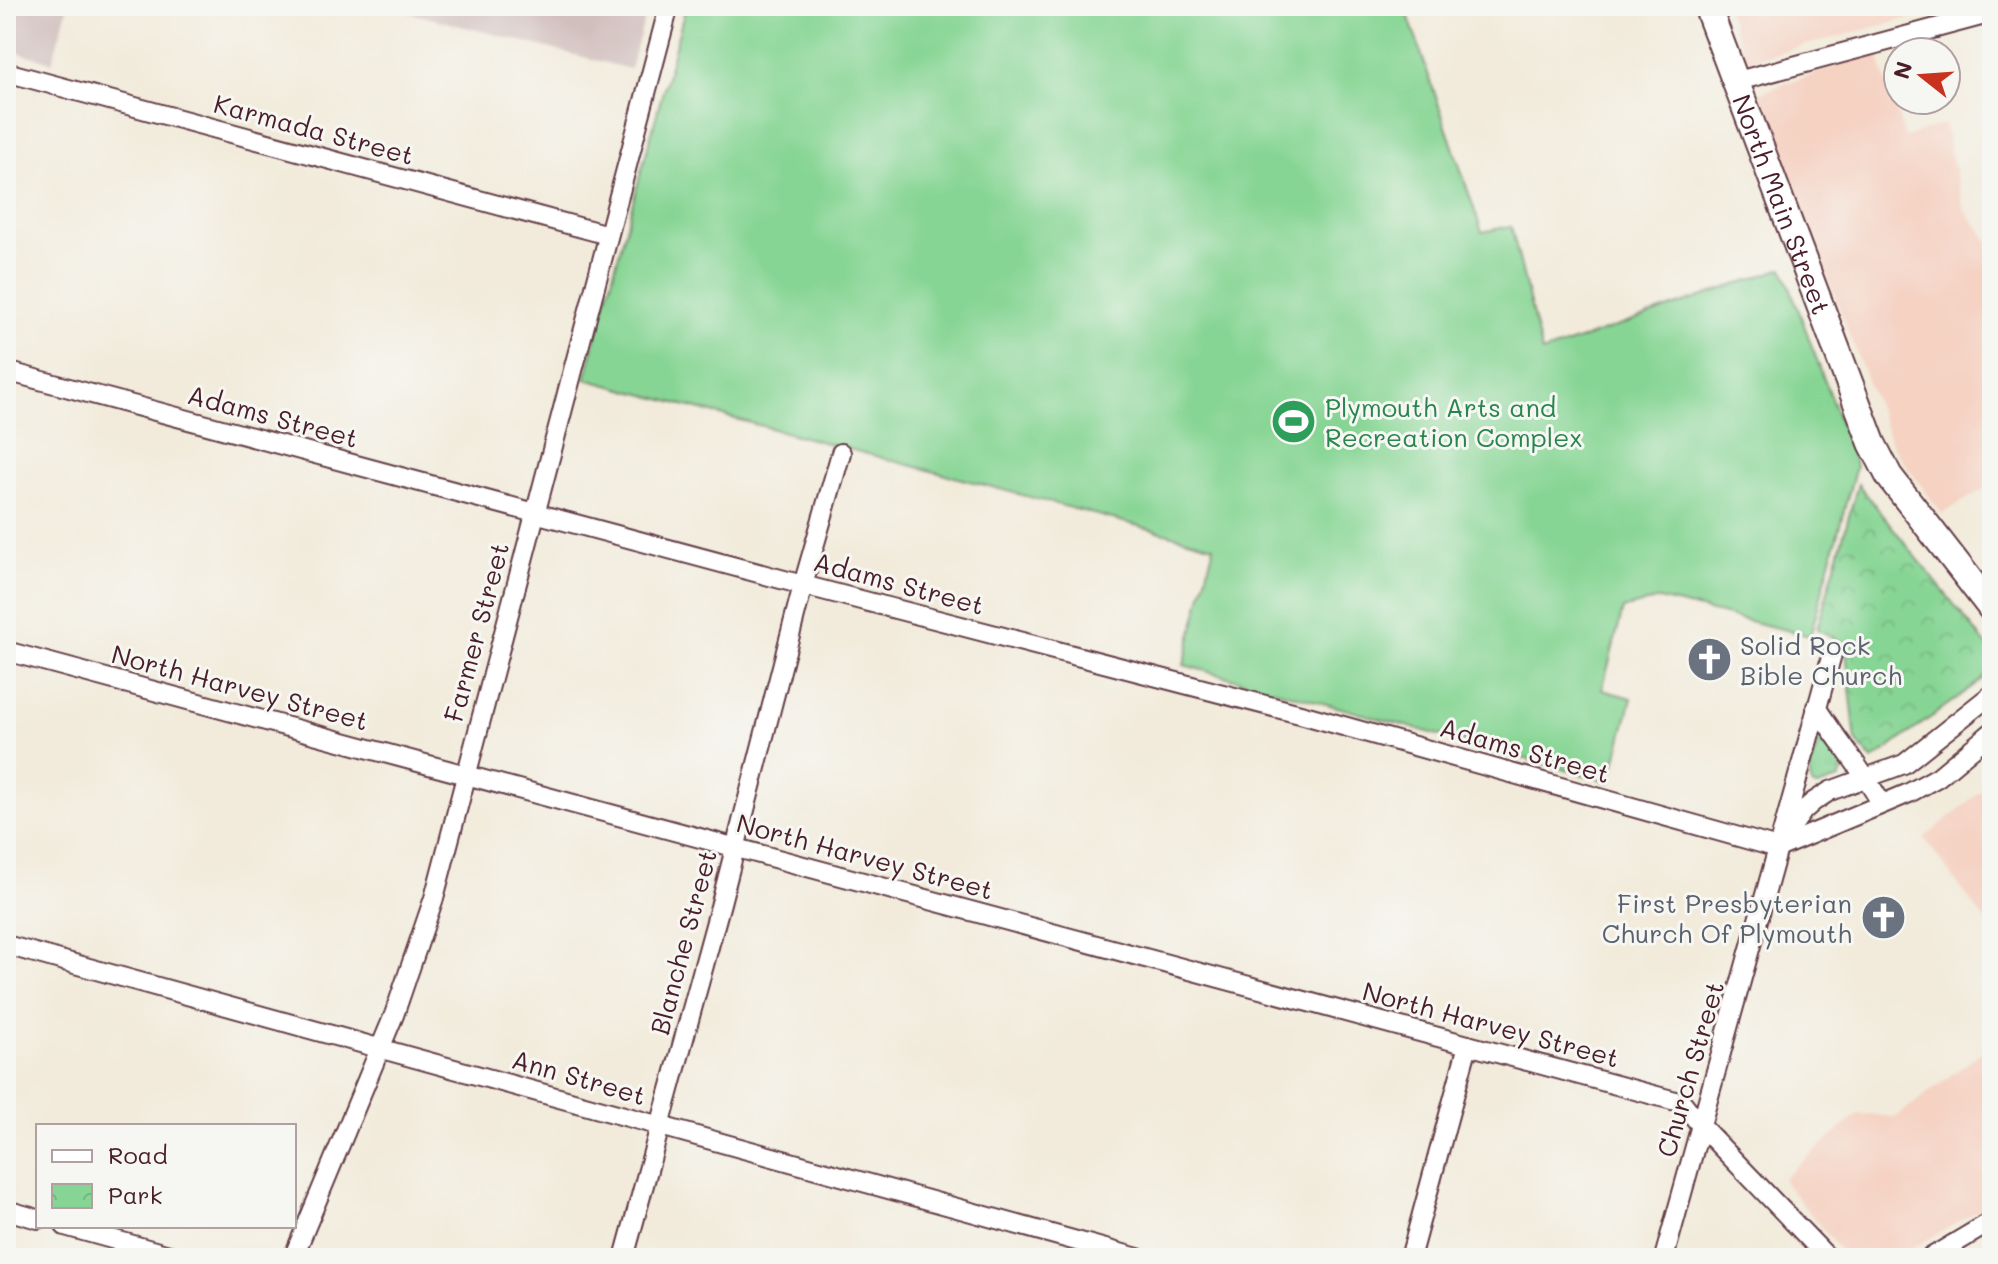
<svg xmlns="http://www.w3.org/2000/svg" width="1998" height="1264" viewBox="0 0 1998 1264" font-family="Mali,sans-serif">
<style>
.built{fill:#f5d2c2}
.industrial{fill:#d1bfbd}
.grass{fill:url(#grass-tufts);stroke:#687a60;stroke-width:2}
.park{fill:url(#park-crowns);stroke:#687a60;stroke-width:2}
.pitch{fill:#87d594;stroke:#687a60;stroke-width:2}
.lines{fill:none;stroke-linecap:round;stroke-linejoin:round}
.street-casing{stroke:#633e45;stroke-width:22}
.secondary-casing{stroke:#633e45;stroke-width:30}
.street{stroke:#fff;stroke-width:18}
.secondary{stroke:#fff;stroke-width:26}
.labels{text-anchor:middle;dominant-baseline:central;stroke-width:6;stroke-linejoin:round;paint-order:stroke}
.street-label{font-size:26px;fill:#4a1f2b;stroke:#f6f6f2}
.leisure-label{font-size:26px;fill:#27864d;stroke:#f6f6f2;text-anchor:start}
.worship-label{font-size:26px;fill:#5b616d;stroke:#f6f6f2;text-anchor:start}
</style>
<defs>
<pattern id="grass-tufts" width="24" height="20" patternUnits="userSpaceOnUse" patternTransform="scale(2)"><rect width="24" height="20" fill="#87d594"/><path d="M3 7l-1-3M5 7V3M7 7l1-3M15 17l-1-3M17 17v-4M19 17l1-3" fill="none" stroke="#76b680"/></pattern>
<pattern id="park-crowns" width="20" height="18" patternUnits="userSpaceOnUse" patternTransform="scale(2)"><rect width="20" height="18" fill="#87d594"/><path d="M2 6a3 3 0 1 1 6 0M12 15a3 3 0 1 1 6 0" fill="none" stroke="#76b680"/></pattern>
</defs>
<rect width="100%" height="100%" fill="#f6f6f2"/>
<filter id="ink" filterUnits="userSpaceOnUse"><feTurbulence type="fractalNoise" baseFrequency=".0125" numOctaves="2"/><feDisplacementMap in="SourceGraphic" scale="16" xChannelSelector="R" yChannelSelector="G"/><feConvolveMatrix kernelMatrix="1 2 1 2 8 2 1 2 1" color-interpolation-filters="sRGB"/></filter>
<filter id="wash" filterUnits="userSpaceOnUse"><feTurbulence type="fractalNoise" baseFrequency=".006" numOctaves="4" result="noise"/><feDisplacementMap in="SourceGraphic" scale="32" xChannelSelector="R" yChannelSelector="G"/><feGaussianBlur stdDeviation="1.8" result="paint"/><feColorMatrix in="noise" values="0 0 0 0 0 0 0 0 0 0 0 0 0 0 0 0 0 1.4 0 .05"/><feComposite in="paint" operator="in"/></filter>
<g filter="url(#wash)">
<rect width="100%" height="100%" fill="#f2ebdb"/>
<g class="built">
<path d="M1726,6h229l-209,55z"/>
<path d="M1877,52l28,85 39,-13 20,85 28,36v239l-50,30 -49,-67 -137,-353z"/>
<path d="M1992,782v148l-68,-92z"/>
<path d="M1992,1044v159l-97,55h-49l-64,-79 76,-65 38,3z"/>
</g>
<g class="industrial">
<path d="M6,6h62l-16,56 -46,-13z"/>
<path d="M383,6h265l-18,63z"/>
</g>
<path class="grass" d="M1823,741l22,26 -6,12 -21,8 -5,-1c-8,-12 2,-30 5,-44z"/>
<path class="park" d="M1858,484l134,168v20l-119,88 -17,-19 -11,-98 -28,-14z"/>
<path class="pitch" d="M686,6h719l77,226 29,-6 31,127 241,-85 73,198 -46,170 -151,-37 -36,10 -21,81 30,8 -22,84 -426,-117 30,-119 -629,-167z"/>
</g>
<g filter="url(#ink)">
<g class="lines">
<defs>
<g id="street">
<path d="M6,72l602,163"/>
<path d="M1734,82l258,-69"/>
<path d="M6,371l797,214 501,130 474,133"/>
<path d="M6,651l1677,452 18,23 127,132"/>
<path d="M1816,707c21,33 46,62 65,96"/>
<path d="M1786,835l17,-24 10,-9 17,-11 74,-27 88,-70"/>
<path d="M1778,848l131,-55 29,-16 54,-45"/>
<path d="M6,945l1132,313"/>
<path d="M6,1210l32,9"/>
<path d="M65,1226l115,32"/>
<path d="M293,1258l101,-243 40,-117 235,-892"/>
<path d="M624,1258l97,-355 82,-318 38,-132"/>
<path d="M1410,1258l58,-213"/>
<path d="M1664,1258l168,-604"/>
<path d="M1930,1258l62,-37"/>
</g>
<g id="secondary">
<path id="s1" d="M1707,6l165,437 17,33 103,133"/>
</g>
</defs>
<use href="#street" class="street-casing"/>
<use href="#secondary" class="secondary-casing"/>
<use href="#street" class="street"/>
<use href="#secondary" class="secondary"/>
</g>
</g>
<defs>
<symbol id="stadium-disc" viewBox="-11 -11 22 22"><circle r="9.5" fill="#2e9e5b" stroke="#f6f6f2"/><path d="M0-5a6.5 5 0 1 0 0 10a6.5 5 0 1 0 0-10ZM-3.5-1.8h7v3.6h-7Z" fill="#fff"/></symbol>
<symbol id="church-disc" viewBox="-11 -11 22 22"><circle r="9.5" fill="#6b7280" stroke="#f6f6f2"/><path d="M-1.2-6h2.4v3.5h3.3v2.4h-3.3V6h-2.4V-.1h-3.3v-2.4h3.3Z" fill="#fff"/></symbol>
</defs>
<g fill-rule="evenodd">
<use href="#stadium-disc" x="1268" y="396" width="51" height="51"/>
<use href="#church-disc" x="1684" y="634" width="51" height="51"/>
<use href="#church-disc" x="1858" y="892" width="51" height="51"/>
</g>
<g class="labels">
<g class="street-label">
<text transform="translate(314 129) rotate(15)">Karmada Street</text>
<text stroke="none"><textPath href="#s1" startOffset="212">North Main Street</textPath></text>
<text transform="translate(273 416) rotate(15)">Adams Street</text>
<text transform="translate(899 583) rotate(15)">Adams Street</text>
<text transform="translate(476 632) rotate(-75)">Farmer Street</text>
<text transform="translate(240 687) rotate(15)">North Harvey Street</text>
<text transform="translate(1525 750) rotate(16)">Adams Street</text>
<text transform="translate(865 856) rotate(15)">North Harvey Street</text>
<text transform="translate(683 942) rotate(-75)">Blanche Street</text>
<text transform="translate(1491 1024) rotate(15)">North Harvey Street</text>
<text transform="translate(1690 1069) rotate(-74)">Church Street</text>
<text transform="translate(579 1077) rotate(16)">Ann Street</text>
</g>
<g class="leisure-label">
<text x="1325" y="407">Plymouth Arts and<tspan x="1325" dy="30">Recreation Complex</tspan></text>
</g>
<g class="worship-label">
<text x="1740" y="645">Solid Rock<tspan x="1740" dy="30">Bible Church</tspan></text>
<text x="1852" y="903" text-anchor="end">First Presbyterian<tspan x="1852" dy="30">Church Of Plymouth</tspan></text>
</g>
</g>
<rect width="1998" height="1264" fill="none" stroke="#f6f6f2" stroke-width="32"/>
<rect x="36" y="1124" width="260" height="104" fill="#f6f6f2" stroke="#b1a0a2" stroke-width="2"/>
<rect x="52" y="1150" width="40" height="12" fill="#ffffff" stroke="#b1a0a2" stroke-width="2"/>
<text x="108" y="1164" font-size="24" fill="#4a1f2b">Road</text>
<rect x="52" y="1184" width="40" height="24" fill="url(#park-crowns)" stroke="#b1a0a2" stroke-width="2"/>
<text x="108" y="1204" font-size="24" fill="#4a1f2b">Park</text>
<g transform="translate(1922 76) rotate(287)"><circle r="38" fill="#f6f6f2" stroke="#b1a0a2" stroke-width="2"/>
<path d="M0-6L14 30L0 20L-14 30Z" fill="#c8321e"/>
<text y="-12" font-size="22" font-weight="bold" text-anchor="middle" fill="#4a1f2b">N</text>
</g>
</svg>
